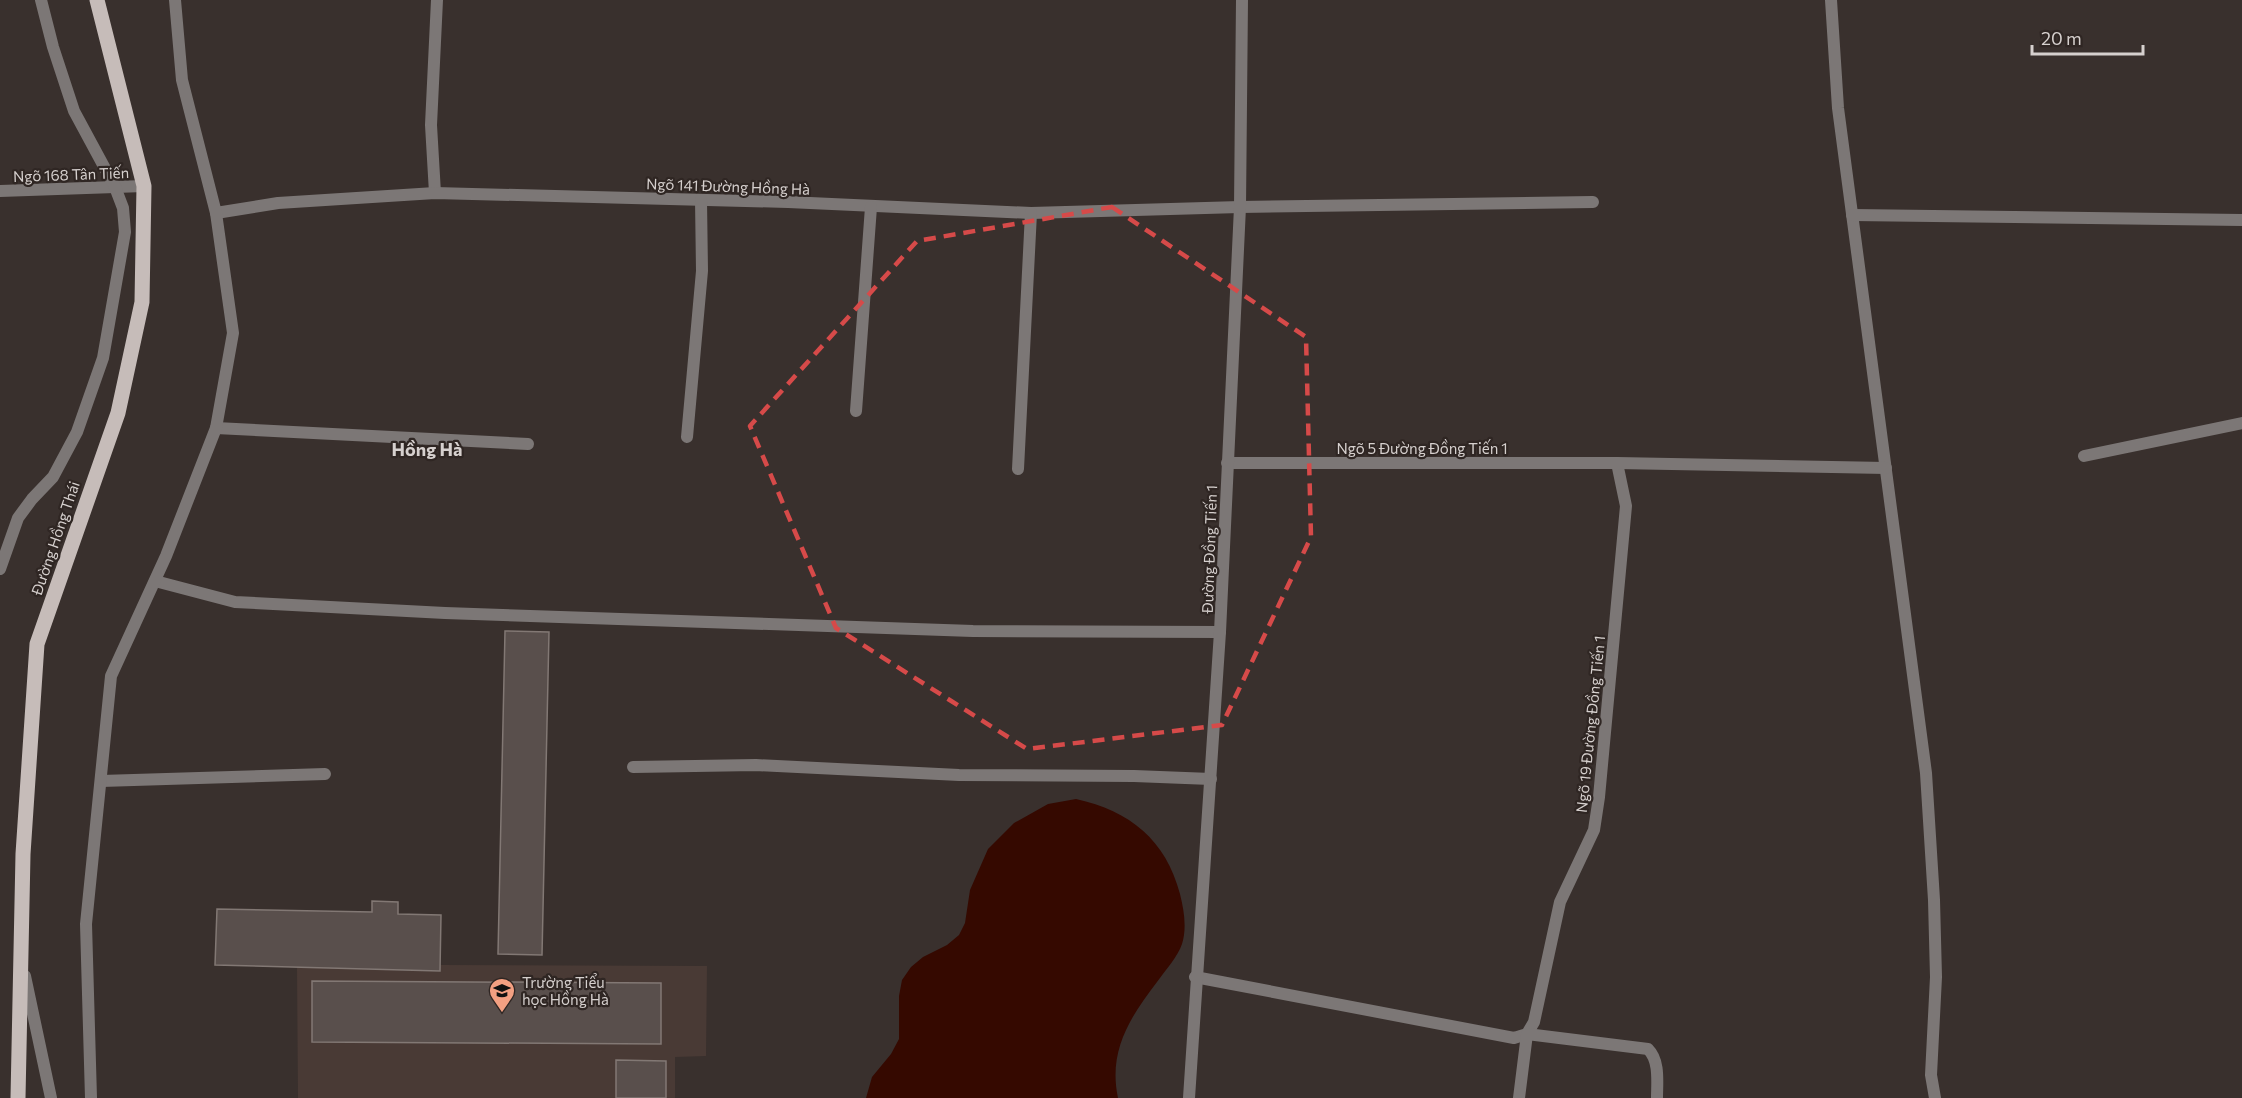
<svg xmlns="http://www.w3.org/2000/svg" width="2242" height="1098" viewBox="0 0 2242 1098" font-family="Commissioner,sans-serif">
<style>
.built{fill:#493a35}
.water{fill:#350900}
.building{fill:#594f4c;stroke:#827874;stroke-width:1.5}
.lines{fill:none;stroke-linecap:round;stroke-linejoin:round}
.service{stroke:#7c7776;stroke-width:12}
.minor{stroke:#7c7776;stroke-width:12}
.primary{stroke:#c6bcb9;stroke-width:15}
.marked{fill:none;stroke:#d64a49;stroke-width:4.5;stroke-dasharray:12 8;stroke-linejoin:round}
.labels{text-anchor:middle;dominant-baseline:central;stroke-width:4.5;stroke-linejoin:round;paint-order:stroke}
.street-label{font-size:15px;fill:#d6d0ce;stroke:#2f2623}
.poi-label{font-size:15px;fill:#d6d0ce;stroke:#2f2623;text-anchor:start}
.quarter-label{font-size:18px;font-weight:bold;fill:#d6d0ce;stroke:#2f2623}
</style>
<rect width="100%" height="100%" fill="#39302d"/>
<path class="built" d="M439,965l268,1 -1,90 -31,1v41h-377l-1,-131 142,4z"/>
<path class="water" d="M1076,799c54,12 90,41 104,95 4,16 7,34 2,50 -4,12 -17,27 -25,38 -27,35 -49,69 -39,116h-252l6,-21 19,-23 8,-15v-43l3,-16 9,-13 12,-10 24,-12 12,-10 6,-12 5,-33 18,-41 26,-26 34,-19z"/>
<g class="building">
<path d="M505,631l44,1 -7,323 -44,-1z"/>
<path d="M372,901l26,1v12l43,1 -1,56 -225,-6 2,-56 155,3z"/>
<path d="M312,981l349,2v61l-349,-2z"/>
<path d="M616,1060l50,1v37h-50z"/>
</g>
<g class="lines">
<g class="service">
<path d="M435,193l-4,-68 6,-125"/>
<path d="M216,213l62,-10 157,-10 353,9 243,11 209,-6 353,-5"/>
<path d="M856,411l15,-204"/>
<path d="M216,428l312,16"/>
<path d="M687,437l15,-166 -1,-71"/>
<path d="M1018,469l13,-256"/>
<path d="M155,581l80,21 210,11 528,18 247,1"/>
<path d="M633,767l123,-2 203,10 175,1 77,3"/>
<path d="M101,781l224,-7"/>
<path d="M1195,977l319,61 13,-4 7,-12 26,-120 34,-72 5,-33 27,-291 -9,-43"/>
<path d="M1519,1098l8,-64 121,15c12,12 9,33 9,49"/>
</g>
<g class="minor">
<path d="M1831,0l7,108 88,665 8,127 2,77 -5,98 4,23"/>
<path d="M0,191l144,-5"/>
<path d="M1852,215l390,5"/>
<path d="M2084,456l158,-33"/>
<path d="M1227,463h390l269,5"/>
<path d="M0,569l18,-51 14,-19 21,-22 24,-45 26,-74 22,-126 -2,-24 -8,-21 -41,-76 -21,-64 -12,-47"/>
<path d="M25,976l26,122"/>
<path d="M91,1098l-5,-174 25,-248 55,-120 50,-128 17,-95 -17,-120 -34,-133 -7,-80"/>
<path d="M1189,1098l31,-466 20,-425 2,-207"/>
</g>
<path class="primary" d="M18,1098l5,-244 14,-210 81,-231 24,-111 2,-116 -47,-186"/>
</g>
<path class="marked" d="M1112,207l194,130 5,200 -89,188 -195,24 -191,-121 -86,-202 167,-185z"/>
<defs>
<symbol id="school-pin" viewBox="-11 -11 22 30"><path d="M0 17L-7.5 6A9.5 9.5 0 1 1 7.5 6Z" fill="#f3a082" stroke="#2f2623"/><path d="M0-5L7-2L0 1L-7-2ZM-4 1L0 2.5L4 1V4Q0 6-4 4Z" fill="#111"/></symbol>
</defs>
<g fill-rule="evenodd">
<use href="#school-pin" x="487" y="976" width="30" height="40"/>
</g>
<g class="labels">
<g class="street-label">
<text transform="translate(71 174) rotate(-2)">Ngõ 168 Tân Tiến</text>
<text transform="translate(728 186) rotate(2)">Ngõ 141 Đường Hồng Hà</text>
<text x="1422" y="448">Ngõ 5 Đường Đồng Tiến 1</text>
<text transform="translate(55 538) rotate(-71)">Đường Hồng Thái</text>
<text transform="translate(1209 549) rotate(-88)">Đường Đồng Tiến 1</text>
<text transform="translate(1590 724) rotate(-84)">Ngõ 19 Đường Đồng Tiến 1</text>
</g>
<g class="poi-label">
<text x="522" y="982">Trường Tiểu<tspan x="522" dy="17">học Hồng Hà</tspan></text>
</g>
<g class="quarter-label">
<text x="427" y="449">Hồng Hà</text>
</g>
</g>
<path d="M2032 45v9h111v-9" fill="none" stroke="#d6d0ce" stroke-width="3"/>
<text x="2041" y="45" font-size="18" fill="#d6d0ce" stroke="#2f2623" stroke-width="4.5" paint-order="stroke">20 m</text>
</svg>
